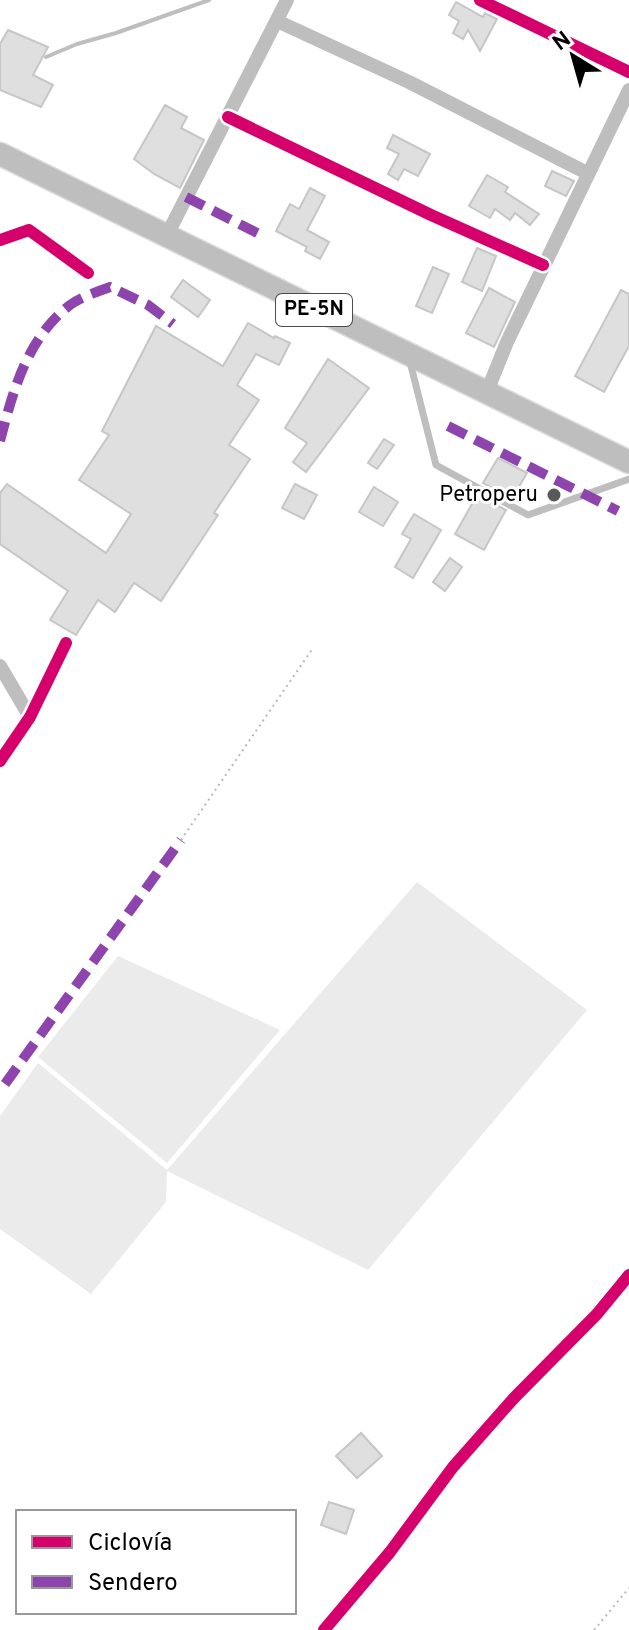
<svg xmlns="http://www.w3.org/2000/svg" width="629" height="1630" viewBox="0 0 629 1630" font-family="Overpass,sans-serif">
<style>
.green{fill:#ebebeb}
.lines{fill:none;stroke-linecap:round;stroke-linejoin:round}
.stream{stroke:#bebebe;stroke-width:4}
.building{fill:#dfdfdf;stroke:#c6c6c6;stroke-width:2}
.trunk-casing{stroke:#dbdbdb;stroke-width:25}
.path{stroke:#b9b9b9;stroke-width:2;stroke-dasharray:2 4;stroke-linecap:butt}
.service{stroke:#bebebe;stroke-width:7}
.minor{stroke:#bebebe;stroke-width:14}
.trunk{stroke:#bebebe;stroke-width:22}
.quiet{stroke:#8e44ad;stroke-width:10;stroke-dasharray:20 10;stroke-linecap:butt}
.cycleway-casing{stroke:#fff;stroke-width:17}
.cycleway{stroke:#d6006c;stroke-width:12}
.poi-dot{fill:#595959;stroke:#fff;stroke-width:3}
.labels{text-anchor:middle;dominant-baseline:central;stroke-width:6;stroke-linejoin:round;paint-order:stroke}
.shield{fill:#fff;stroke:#4c4c4c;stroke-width:2}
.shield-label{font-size:20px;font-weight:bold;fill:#000}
.poi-label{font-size:22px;fill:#000;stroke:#fff;text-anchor:end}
</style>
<rect width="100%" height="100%" fill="#fff"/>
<g class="green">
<path d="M417,882l170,128 -219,260 -201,-99 -1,31 -75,92 -91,-65v-113l38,-53 129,107z"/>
<path d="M118,956l162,74 -113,133 -129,-106z"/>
</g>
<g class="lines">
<path class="stream" d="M46,57l31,-13 39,-11 93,-33"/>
</g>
<g class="building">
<path d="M456,2l27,15 2,-4 12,6 -17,32 -12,-21 -5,9 -10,-6 6,-12 -10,-6z"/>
<path d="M8,30l40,17 -15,28 20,10 -12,22 -41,-17v-46z"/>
<path d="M165,105l22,12 -6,11 23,12 -24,48 -26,-14 -20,-15z"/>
<path d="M393,135l37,19 -12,22 -14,-7 -6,11 -10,-6 11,-20 -12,-6z"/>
<path d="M552,171l22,10 -8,15 -21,-10z"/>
<path d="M487,175l21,12 -3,5 34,22 -9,11 -15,-12 -5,7 -15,-11 -5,9 -21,-12z"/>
<path d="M310,188l15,8 -18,34 22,12 -9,17 -15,-8 2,-4 -31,-16 14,-27 9,5z"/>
<path d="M477,248l19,8 -14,35 -20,-9z"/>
<path d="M433,267l16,7 -17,39 -16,-7z"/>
<path d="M183,280l27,20 -12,17 -27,-20z"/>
<path d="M489,288l26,14 -21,45 -28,-14z"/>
<path d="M621,290l8,4v52l-25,46 -29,-16z"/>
<path d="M248,323l26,15 1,-2 15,7 -11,22 -23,-11 -19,31 22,15 -30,45 21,14 -36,54 4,2 -57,86 -27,-18 -19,29 -17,-12 -22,35 -26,-15 18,-29 -68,-47v-51l7,-9 99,69 25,-39 -52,-34 30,-45 -7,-4 54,-105 67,40z"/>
<path d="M328,359l41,29 -63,84 -13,-10 14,-19 -22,-15z"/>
<path d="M384,439l10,6 -17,24 -9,-6z"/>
<path d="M498,458l29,15 -15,26 -29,-16z"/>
<path d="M295,484l22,11 -13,24 -22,-11z"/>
<path d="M374,487l24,15 -15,24 -24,-14z"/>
<path d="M477,495l29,15 -22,40 -29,-16z"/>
<path d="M414,514l27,16 -28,48 -18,-11 16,-28 -9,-5z"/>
<path d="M450,558l12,9 -17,24 -12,-9z"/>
<path d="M361,1433l21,23 -25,22 -21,-22z"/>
<path d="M329,1502l25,8 -8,24 -25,-9z"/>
</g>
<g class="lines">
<defs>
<path id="trunk" d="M0,154l629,308"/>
</defs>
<use href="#trunk" class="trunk-casing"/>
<g class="path">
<path d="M181,840l132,-192"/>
<path d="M594,1630l35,-42"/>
</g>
<path class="service" d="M409,358l27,107 92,50 101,-36"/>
<g class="minor">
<path d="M480,0l149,72"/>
<path d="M277,21l132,61 178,91"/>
<path d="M228,117l203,98 112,50"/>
<path d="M166,237l121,-237"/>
<path d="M0,240l29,-10 59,43"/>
<path d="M486,394l21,-52 122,-252"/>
<path d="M0,666l30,51"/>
<path d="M0,761l30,-44 36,-74"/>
<path d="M324,1630l66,-78 63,-85 61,-69 83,-84 32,-39"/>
</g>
<use href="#trunk" class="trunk"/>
<g class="quiet">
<path d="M186,197l79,40"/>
<path d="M448,426l170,85"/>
<path d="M0,441c13,-50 27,-103 70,-136 11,-8 27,-13 40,-18l38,18 25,19"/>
<path d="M5,1084l176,-244"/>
</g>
<defs>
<g id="cycleway">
<path d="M480,0l149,72"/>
<path d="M228,117l203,98 112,50"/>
<path d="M0,240l29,-10 59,43"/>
<path d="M0,761l30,-44 36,-74"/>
<path d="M324,1630l66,-78 63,-85 61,-69 83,-84 32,-39"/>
</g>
</defs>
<use href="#cycleway" class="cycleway-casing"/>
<use href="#cycleway" class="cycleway"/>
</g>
<circle class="poi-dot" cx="554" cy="495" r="8"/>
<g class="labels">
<rect class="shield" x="276" y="294" width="76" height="32" rx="6"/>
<g class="shield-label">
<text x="314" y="310">PE-5N</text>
</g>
<g class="poi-label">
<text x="538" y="495">Petroperu</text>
</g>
</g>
<rect x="16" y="1510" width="280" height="104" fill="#ffffff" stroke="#999999" stroke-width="2"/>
<rect x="32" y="1536" width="40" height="12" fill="#d6006c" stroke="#999999" stroke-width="2"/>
<text x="88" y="1550" font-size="24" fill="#000000">Ciclovía</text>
<rect x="32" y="1576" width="40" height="12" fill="#8e44ad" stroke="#999999" stroke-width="2"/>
<text x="88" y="1590" font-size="24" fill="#000000">Sendero</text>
<g transform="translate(573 56) rotate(323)" stroke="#ffffff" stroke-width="6" paint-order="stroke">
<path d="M0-6L14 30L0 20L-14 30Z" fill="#000000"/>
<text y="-12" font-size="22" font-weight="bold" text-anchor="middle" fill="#000000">N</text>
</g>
</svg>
